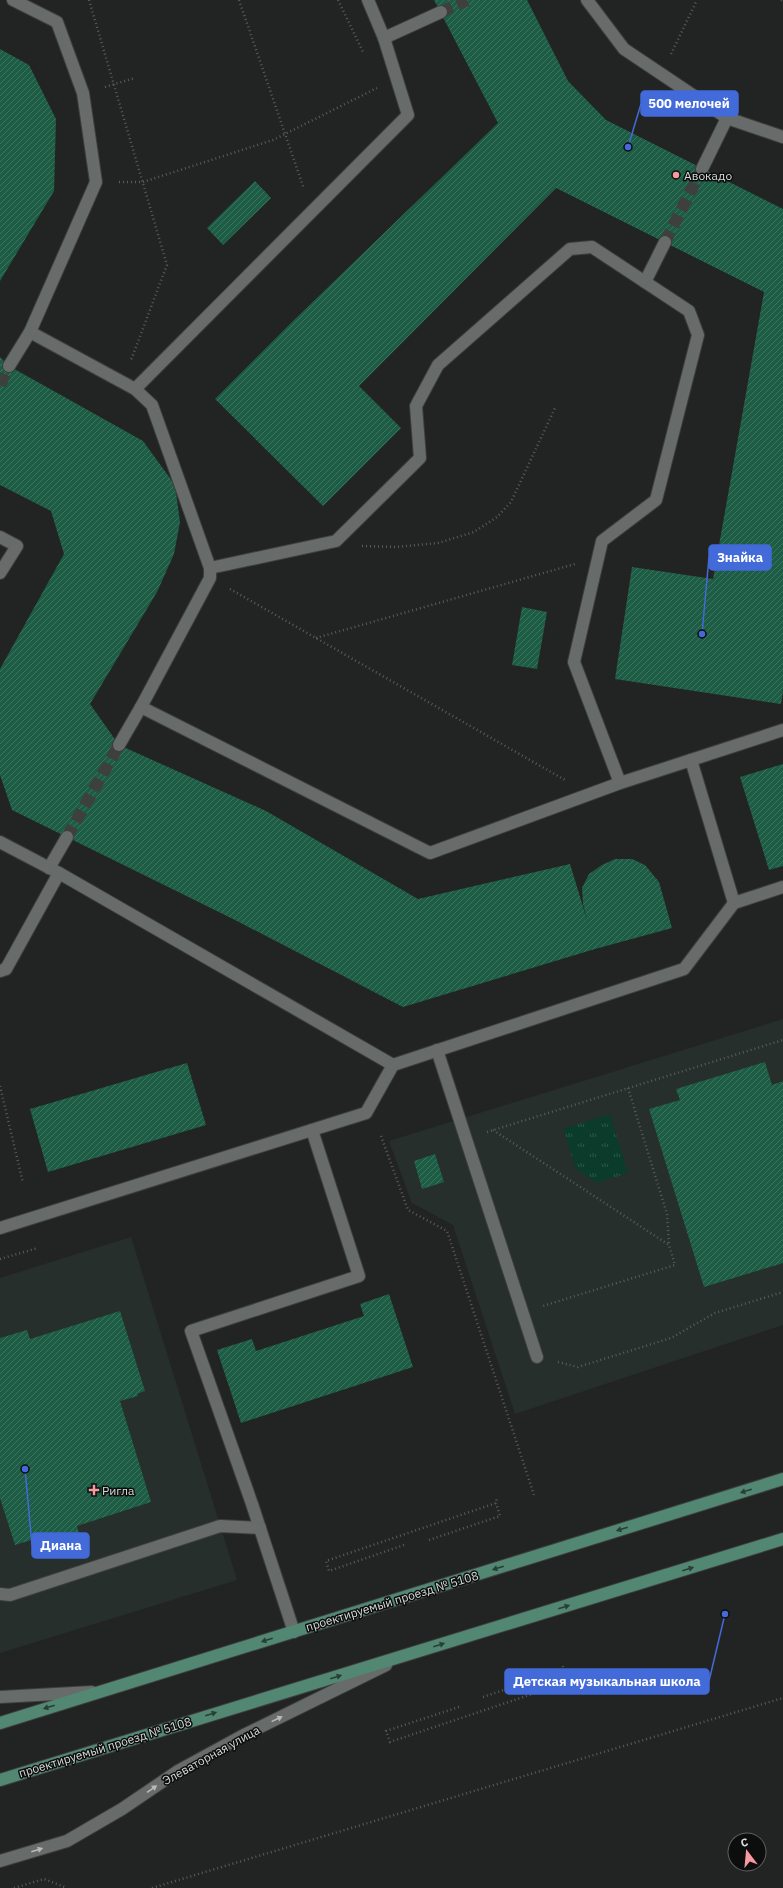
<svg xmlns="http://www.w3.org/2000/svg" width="783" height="1888" viewBox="0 0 783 1888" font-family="'IBM Plex Sans',sans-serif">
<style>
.built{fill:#262f2b}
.park{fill:url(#park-tufts)}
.building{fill:url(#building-hatch)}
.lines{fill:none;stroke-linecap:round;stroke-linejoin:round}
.minor-tunnel{stroke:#3e403f;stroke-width:12;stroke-dasharray:12 6;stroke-linecap:butt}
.minor-casing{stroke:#3d3f3e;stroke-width:14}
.major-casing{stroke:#3d3f3e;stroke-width:14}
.path{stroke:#5a5c5b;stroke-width:2.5;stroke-dasharray:1 3;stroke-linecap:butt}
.minor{stroke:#676b69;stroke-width:12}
.major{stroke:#528873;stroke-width:12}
.oneway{fill:#283e36}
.oneway2{fill:#b8bab9}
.poi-dot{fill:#f49aa0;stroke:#0c0d0d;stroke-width:1.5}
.labels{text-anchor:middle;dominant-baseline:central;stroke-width:3;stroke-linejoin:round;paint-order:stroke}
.poi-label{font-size:12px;fill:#dadcdb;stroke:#0c0d0d;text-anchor:start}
.street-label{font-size:12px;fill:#dadcdb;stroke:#0c0d0d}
.leader{fill:none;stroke:#436ad9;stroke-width:1.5}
.callout-dot{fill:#436ad9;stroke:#0c0d0d;stroke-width:1.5}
.callout{fill:#436ad9;stroke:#436ad9;stroke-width:1.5}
.callout-label{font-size:13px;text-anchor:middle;font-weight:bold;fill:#fff}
</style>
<defs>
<pattern id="park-tufts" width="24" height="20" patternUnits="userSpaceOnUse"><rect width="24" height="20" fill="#0b3b2b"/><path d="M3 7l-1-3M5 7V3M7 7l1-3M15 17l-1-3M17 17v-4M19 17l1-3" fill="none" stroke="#2e5749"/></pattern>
<pattern id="building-hatch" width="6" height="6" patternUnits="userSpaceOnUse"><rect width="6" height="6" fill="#1d5c45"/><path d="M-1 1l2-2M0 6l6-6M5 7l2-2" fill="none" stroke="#3d735f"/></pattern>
</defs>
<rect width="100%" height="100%" fill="#222423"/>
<g class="built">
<path d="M783,1019v306l-268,89 -62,-189 -41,-22 -23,-62z"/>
<path d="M131,1237l106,343 -237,73v-375z"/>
</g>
<path class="park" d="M610,1114l18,59 -31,10 -21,-14 -13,-40z"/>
<g class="building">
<path d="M434,0h93l41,81 38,39 177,89v482l-2,13 -166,-25 17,-112 81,12 51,-287 -208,-104 -197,198 42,42 -78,78 -108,-107 78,-78 205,-198z"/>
<path d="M0,49l29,16 27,54 -2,72 -54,90z"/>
<path d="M255,181l16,17 -48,47 -16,-17z"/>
<path d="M0,357l9,9 134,75 32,44 5,37 -6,32 -17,38 -67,112 29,41 147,66 152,88 152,-35 18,59 -5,-19 -1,-16 7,-14 13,-9 13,-6h17l13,6 14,17 13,46 -77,21 -192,58 -168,-87 -223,-110 -12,-35v-106l64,-115 -13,-43 -51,-26z"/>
<path d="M522,607l25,5 -10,57 -25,-4z"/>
<path d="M783,764v102l-14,4 -29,-93z"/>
<path d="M765,1062l7,23 11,-4v182l-79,24 -55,-178 31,-9 -4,-11z"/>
<path d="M187,1063l19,62 -158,47 -18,-63z"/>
<path d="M435,1154l9,28 -22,7 -8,-28z"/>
<path d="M389,1294l24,73 -172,56 -24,-73 35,-11 4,12 108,-35 -4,-12z"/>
<path d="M120,1311l25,80 -8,3 1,2 -18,5 31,101 -74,24 4,15 -6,2 2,8 -22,7 -3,-8 -7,2 -4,-15 -26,8 -15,-47v-160l27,-8 3,9z"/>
</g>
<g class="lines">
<g class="minor-tunnel">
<path d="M441,12l26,-12"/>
<path d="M665,242l37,-73"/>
<path d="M0,385l9,-19"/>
<path d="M67,837l52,-92"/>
</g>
<defs>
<g id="minor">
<path d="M13,0l44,22 26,71 13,89 -66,150 105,57 17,16 58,163v10l-69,129 289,146 190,-70 71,-23 43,143"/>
<path d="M587,0l37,49 103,69 56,19"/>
<path d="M384,38l57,-26"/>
<path d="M702,169l25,-51"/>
<path d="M645,282l20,-40"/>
<path d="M9,366l21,-34"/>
<path d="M135,389l273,-274 -24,-77 -16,-38"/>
<path d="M0,537l17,9 -17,27"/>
<path d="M210,568l126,-27 84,-83 -4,-52 22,-41 132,-116 22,-2 97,64 9,24 -42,165 -54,41 -28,121 46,121"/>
<path d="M119,745l22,-38"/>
<path d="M691,760l92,-30"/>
<path d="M0,842l59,31 334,192"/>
<path d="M49,868l18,-31"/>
<path d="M0,971l6,-2 53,-96"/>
<path d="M437,1050l100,307"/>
<path d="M0,1228l366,-115 27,-48 291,-96 50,-66 49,-16"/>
<path d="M0,1594l10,1 210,-69 40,2"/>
<path d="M294,1632l-42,-128 -61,-173 168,-55 -47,-146"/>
<path d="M0,1697l92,-5"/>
<path d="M0,1861l67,-20 55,-32 56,-38 66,-36 142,-70"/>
</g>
<g id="major">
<path d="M0,1723l783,-244"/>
<path d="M0,1780l783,-241"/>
</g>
</defs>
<use href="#minor" class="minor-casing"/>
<use href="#major" class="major-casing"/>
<g class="path">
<path d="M89,0l78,265 -36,95"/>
<path d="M239,0l65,189"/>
<path d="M338,0l26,54"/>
<path d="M781,0l2,1"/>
<path d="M671,54l26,-54"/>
<path d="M105,87l30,-9"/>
<path d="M119,182h24l130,-42 104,-52"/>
<path d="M362,546l34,1 42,-4 36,-11 23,-15 14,-15 44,-94"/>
<path d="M230,589l335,191"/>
<path d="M316,638l259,-74"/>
<path d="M0,1086l23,97"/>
<path d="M628,1088l39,126 2,31"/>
<path d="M493,1130l176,115 6,20 -132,41"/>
<path d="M487,1132l296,-92"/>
<path d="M381,1136l27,74 39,21 87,264"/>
<path d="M0,1259l38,-11"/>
<path d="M558,1362l20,5 93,-29 44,-25 68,-21"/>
<path d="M429,1540l71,-24 -4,-13"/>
<path d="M404,1545l-75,26 -3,-10 170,-58 1,-6"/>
<path d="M483,1697l80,-27"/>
<path d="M459,1707l-73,24 4,11 178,-60 -6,-18"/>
<path d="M14,1888l30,-9 23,9"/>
<path d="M152,1888l631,-190"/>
</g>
<use href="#minor" class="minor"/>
<use href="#major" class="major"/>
</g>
<defs><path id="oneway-solid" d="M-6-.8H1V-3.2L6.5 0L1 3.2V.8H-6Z"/></defs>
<g class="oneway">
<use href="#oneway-solid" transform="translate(746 1491) rotate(163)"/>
<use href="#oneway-solid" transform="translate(622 1529) rotate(163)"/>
<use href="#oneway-solid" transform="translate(498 1568) rotate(163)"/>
<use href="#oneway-solid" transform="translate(688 1569) rotate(-17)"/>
<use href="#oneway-solid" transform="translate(564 1607) rotate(-17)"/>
<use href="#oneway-solid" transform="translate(267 1640) rotate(163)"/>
<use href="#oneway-solid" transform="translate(439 1645) rotate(-17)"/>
<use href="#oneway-solid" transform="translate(336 1677) rotate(-17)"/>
<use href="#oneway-solid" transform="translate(49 1707) rotate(163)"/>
<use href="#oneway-solid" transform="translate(211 1714) rotate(-17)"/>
</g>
<g class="oneway2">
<use href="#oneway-solid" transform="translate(277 1719) rotate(-26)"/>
<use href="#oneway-solid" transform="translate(152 1789) rotate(-35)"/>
<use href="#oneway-solid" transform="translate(37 1850) rotate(-17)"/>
</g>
<g class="poi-dot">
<circle cx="676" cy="175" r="4"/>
<path d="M92 1484h4v4h4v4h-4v4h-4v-4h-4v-4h4z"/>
</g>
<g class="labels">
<g class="poi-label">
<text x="684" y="175">Авокадо</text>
<text x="102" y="1490">Ригла</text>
</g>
<g class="street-label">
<text transform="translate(392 1601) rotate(-17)">проектируемый проезд № 5108</text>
<text transform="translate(105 1747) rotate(-17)">проектируемый проезд № 5108</text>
<text transform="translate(211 1755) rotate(-29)">Элеваторная улица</text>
</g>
</g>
<path class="leader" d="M628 147L641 104M702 634L709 557M25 1469L32 1545M725 1614L709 1681"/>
<g class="callout-dot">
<circle cx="628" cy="147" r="4"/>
<circle cx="702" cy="634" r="4"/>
<circle cx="25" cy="1469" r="4"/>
<circle cx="725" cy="1614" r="4"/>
</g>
<g class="callout">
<rect x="641" y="91" width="97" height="25" rx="4"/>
<rect x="709" y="545" width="62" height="25" rx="4"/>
<rect x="32" y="1533" width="57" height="25" rx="4"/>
<rect x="505" y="1669" width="204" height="25" rx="4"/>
</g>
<g class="callout-label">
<text x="689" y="108">500 мелочей</text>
<text x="740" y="562">Знайка</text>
<text x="61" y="1550">Диана</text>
<text x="607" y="1686">Детская музыкальная школа</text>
</g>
<g transform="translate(747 1852) rotate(344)"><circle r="19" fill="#0c0d0d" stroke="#5e605f"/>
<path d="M0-3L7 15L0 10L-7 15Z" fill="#f49aa0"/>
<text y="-6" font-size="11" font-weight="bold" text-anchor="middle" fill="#dadcdb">С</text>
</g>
</svg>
